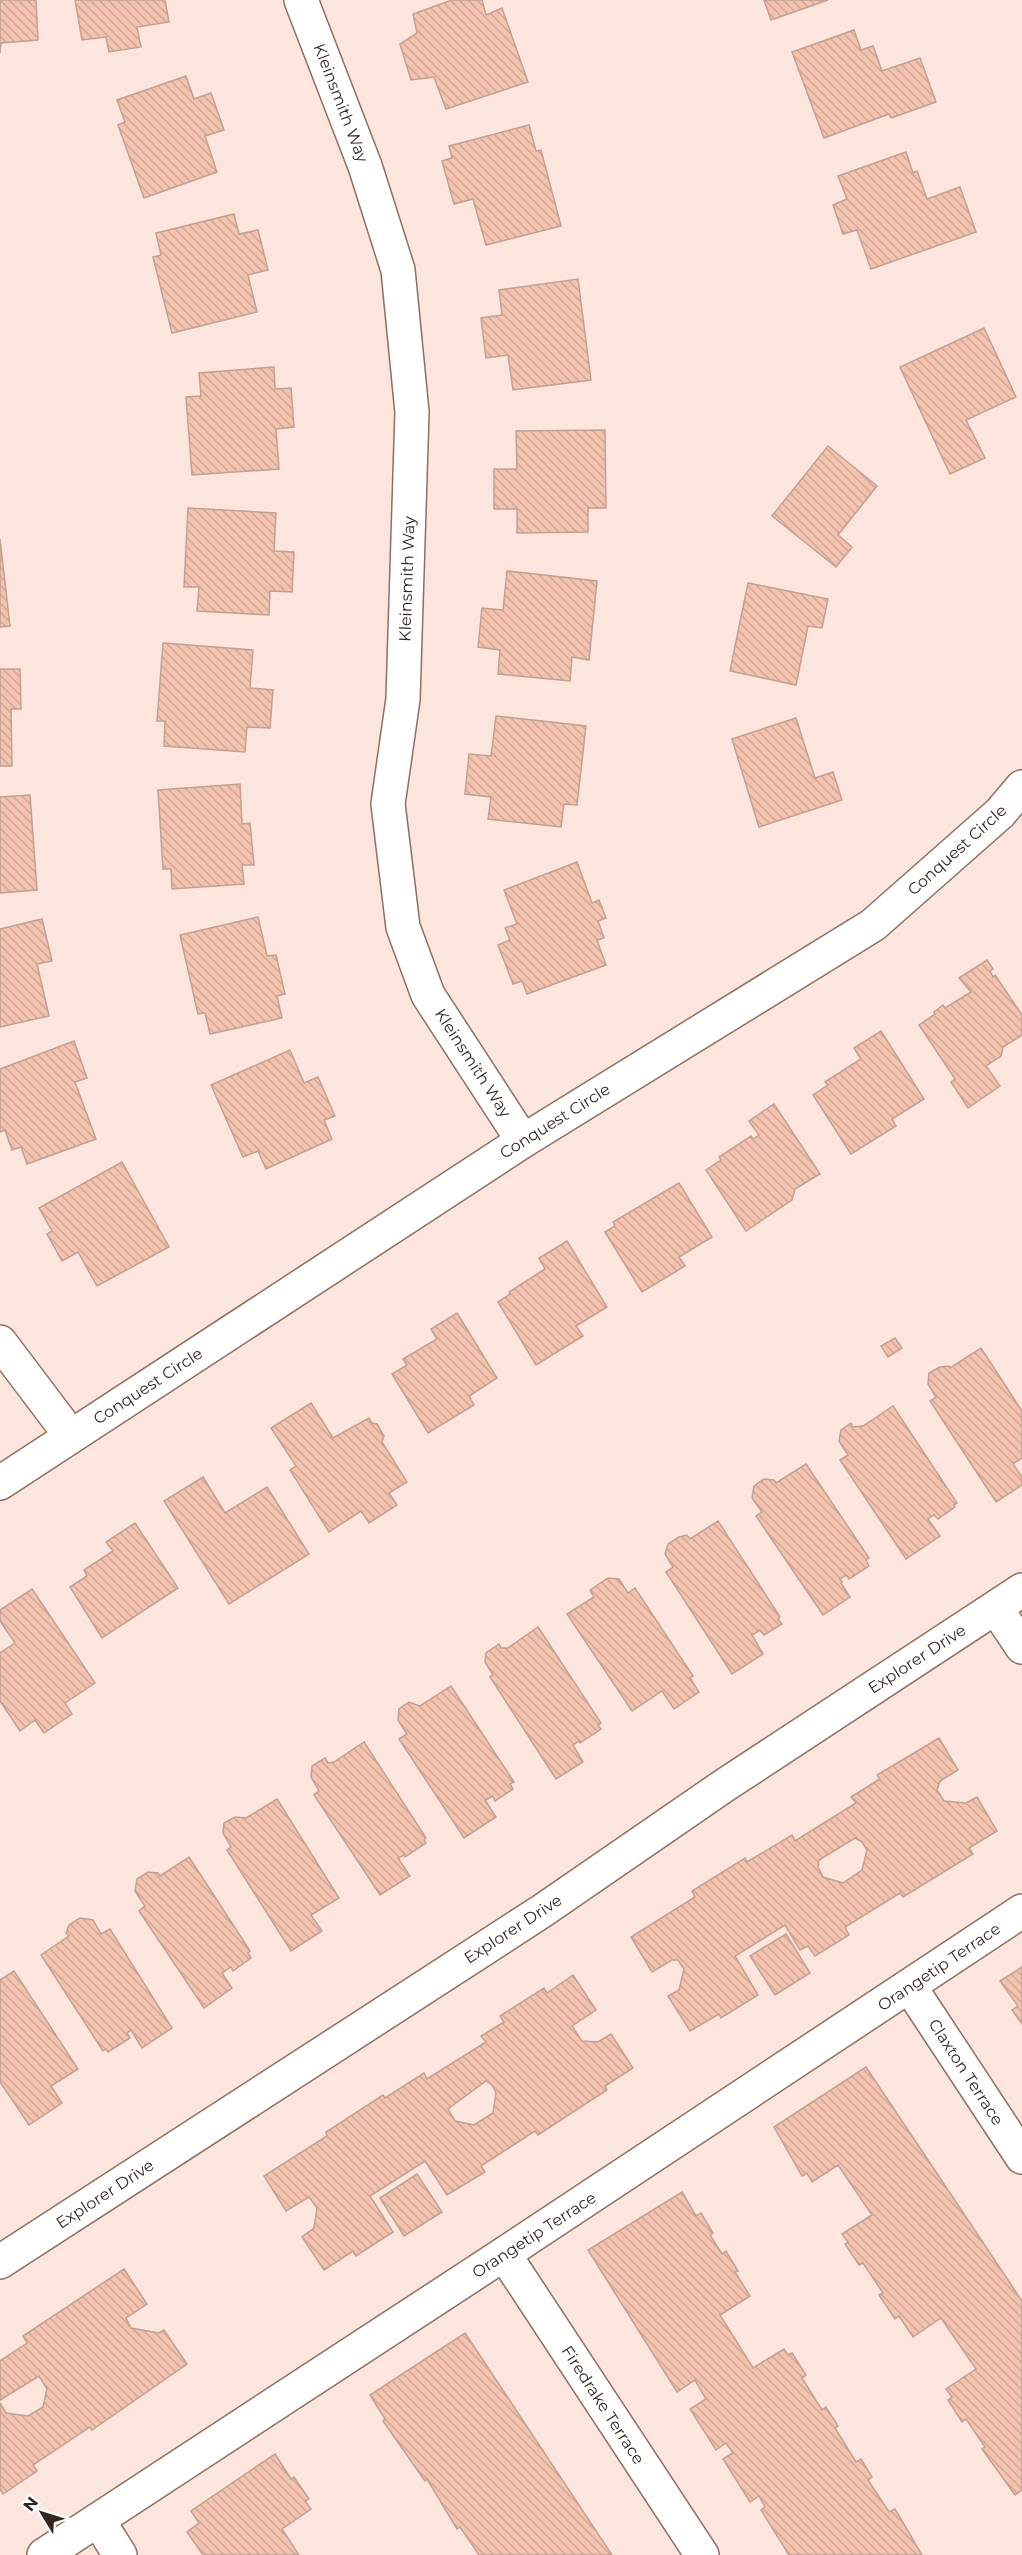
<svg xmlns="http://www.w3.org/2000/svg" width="1022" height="2555" viewBox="0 0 1022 2555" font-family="Montserrat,sans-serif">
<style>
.building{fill:url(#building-back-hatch);stroke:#c2a092;stroke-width:1.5;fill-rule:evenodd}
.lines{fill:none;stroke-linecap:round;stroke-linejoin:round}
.minor-casing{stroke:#8e6f62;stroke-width:36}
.minor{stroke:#fff;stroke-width:33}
.labels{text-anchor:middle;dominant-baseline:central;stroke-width:5;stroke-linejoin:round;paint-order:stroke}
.street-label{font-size:16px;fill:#332520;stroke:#fff}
</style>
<defs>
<pattern id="building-back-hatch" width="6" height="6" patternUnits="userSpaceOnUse" patternTransform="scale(1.5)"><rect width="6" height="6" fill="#f3c3af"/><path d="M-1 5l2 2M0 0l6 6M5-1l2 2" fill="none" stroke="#d1a796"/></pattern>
</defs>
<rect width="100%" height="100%" fill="#fce5dd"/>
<g class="building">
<path d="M0,0h36l2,40 -37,3 -1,10z"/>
<path d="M75,0h90l4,22 -32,5 4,20 -32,5 -3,-15 -24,3z"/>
<path d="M452,0h30l4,15 16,-7 26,74 -82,27 -12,-32 -23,3 -11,-36 17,-11 -4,-19z"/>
<path d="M764,0h64l-57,20z"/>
<path d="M854,30l7,20 12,-4 9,25 38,-13 16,44 -45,16 -2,-4 -65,24 -32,-86z"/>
<path d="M186,76l8,23 17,-6 13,37 -19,6 12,36 -73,26 -26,-73 7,-3 -8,-22z"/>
<path d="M529,125l7,26 5,-1 20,76 -75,19 -13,-46 -19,5 -12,-43 10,-3 -3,-12z"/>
<path d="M906,152l7,21 4,-2 10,28 33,-12 16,45 -105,37 -14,-39 -14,4 -10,-29 14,-6 -9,-23z"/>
<path d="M234,214l5,20 19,-4 10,40 -20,5 9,37 -85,21 -19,-76 8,-2 -5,-22z"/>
<path d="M578,279l13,101 -78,10 -5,-35 -22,3 -5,-40 21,-3 -3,-25z"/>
<path d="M984,328l32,69 -50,23 19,38 -35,16 -50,-107z"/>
<path d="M274,367l1,22 16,-1 3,39 -18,2 3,40 -87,6 -6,-78 15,-1 -2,-23z"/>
<path d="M605,430l1,78h-18v24l-71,1v-24h-23v-40h23l-1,-38z"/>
<path d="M828,446l49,40 -39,49 14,12 -16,20 -64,-51z"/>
<path d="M188,508l88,5 -2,38 20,1 -2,40 -22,-1 -1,24 -72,-4 2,-24h-15z"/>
<path d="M0,539l10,87 -10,1z"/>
<path d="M507,571l90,10 -8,79 -17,-3 -2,24 -72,-7 2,-24 -22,-3 4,-39 21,2z"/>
<path d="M748,583l80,16 -6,29 -14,-2 -12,59 -66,-14z"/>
<path d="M163,643l90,7 -3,38 23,2 -3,38 -23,-1 -2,25 -81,-6 1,-25h-8z"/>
<path d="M0,669h20l1,40h-10l1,57h-12z"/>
<path d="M496,716l90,10 -9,79 -13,-1 -3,23 -73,-8 3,-22 -26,-3 4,-40 22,2z"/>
<path d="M796,718l19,60 18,-6 9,28 -83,27 -27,-88z"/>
<path d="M240,784l2,40 8,-1 4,42h-12l2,19 -72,5 -1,-20h-8l-5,-79z"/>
<path d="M30,795l7,95 -37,3v-96z"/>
<path d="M577,862l15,41 7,-3 7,18 -8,3 6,17 -7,2 9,25 -79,29 -5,-13 -9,3 -15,-39 12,-5 -5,-12 12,-4 -13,-34z"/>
<path d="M258,917l9,39 9,-1 9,39 -8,2 5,22 -72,16 -5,-21 -7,1 -18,-79z"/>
<path d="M42,919l10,42 -15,3 12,52 -49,11v-98z"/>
<path d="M987,960l6,9 -3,2 3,6 2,-2 27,40v20l-19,12 -2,9 -15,10 14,20 -32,22 -17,-26 4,-3 -36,-54 16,-11 -1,-2 9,-7 2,3 26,-16 -12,-14z"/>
<path d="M881,1031l43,68 -32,20 4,7 -45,28 -38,-59 15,-10 -3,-3 36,-23 -7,-11z"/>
<path d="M74,1041l13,37 -12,4 21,57 -69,25 -6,-17 -9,3 -7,-20 -5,2v-63z"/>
<path d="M290,1050l14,33 14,-6 17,39 -11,4 8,19 -66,30 -8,-18 -15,6 -32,-72z"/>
<path d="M774,1104l46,70 -25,15 -3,11 -46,31 -40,-61 15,-10 -2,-3 32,-21 2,3 6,-4 -10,-14z"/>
<path d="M122,1162l47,85 -72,39 -19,-34 -16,9 -15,-27 5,-3 -13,-23z"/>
<path d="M679,1183l33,54 -33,20 6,9 -43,26 -37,-60 10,-6 -2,-4z"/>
<path d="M567,1241l40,66 -31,19 7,10 -47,29 -38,-63 12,-8 -1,-2 36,-23 -6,-11z"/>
<path d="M457,1313l40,65 -28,18 5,9 -46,28 -36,-59 15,-9 -4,-6 34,-20 -6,-10z"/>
<path d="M895,1338l7,10 -14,9 -7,-11z"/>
<path d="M981,1348l41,63v47l-9,6 9,13v8l-26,17 -66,-101 6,-4 -8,-13 1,-11 11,-6 9,-1 1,2z"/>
<path d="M311,1403l22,35 36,-20 3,5 5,1 7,12 -2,6 25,40 -18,11 8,12 -28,18 -8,-12 -32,21 -39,-62 6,-4 -25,-38z"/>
<path d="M893,1406l64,97 -3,2 1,2 -17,12 -4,-4 -6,4 12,17 -34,23 -66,-99 8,-5 -9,-14 2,-11 10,-7 2,4 10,-1z"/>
<path d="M806,1464l63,94 -3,2 3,6 -20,13 -3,-4 -6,4 2,3 -1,1 9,14 -27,18 -67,-99 6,-4 -10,-14 2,-12 10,-7 10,1 2,3z"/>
<path d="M203,1477l22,36 42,-26 42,67 -80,50 -65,-103z"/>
<path d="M718,1521l62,96 -2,2 4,5 -18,11 -4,-5 -8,5 11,19 -31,20 -66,-102 7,-5 -8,-13 3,-10 11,-7 8,-2 3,4z"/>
<path d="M135,1523l43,65 -76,50 -32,-51 17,-11 -3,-6 29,-19 -7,-9z"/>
<path d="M608,1578l11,1 9,14 7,-5 58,88 -3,2 9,14 -25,17 -12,-18 -30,20 -65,-97 27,-17 -4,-7z"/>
<path d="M32,1589l63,94 -30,20 7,11 -28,19 -9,-13 -15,11 -20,-30v-48l15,-10 -15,-22v-11z"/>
<path d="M538,1627l63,96 -3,2 3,4 -21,14 -1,-2 -6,4 10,17 -27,17 -66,-102 3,-2 -8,-13 1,-9 13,-9 2,4h7z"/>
<path d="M451,1686l63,96 -4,2 3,5 -18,12 -2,-5 -8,4 11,17 -32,21 -65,-99 8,-5 -9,-14 1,-11 10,-7 11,4z"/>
<path d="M939,1738l19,32 -18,11 -3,9 7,11 22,2 11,-6 20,34 -28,17 4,6 -70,43 -3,-4 -55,34 4,8 -34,21 -7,-10 -8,4 -15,-25 -50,31 23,39 -37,23 -2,-4 -29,17 -22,-35 11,-6 5,-21 -6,-9h-6l-20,12 -21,-35 64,-40 -3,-6 53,-33 2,4 45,-27 3,6 61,-38 -5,-6 29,-18 -3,-4zM855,1838l7,4 5,8 -5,20 -19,13 -20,-6 -5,-10 1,-7z"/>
<path d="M364,1742l62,96 -2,2 2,3 -21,14 -1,-2 -6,3 12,18 -30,19 -66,-100 5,-4 -8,-14 1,-11 13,-8 3,5 6,-1z"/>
<path d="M277,1799l62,99 -28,17 11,16 -31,20 -64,-101 4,-3 -8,-14 1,-10 11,-6 11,1z"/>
<path d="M189,1857l61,94 -2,2 3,5 -18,13 -2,-4 -9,6 10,15 -28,20 -65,-97 6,-5 -10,-15 2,-12 11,-7 10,1 2,3z"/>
<path d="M80,1918l13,2 8,14 9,-5 62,99 -30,20 -11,-18 -4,3 3,5 -22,14 -2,-3 -3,2 -62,-96 28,-19 -3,-3 3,-8z"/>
<path d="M786,1934l24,39 -35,22 -25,-39z"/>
<path d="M1022,1967v57l-10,-14 6,-4 -18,-25z"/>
<path d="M14,1971l64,98 -27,17 11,17 -33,22 -29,-43v-102z"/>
<path d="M573,1975l23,35 -24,16 10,15 16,1 13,-8 22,34 -28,18 2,4 -69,45 -3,-4 -54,35 4,6 -38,23 -22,-34 -55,35 23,36 -37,24 -3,-5 -29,19 -22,-33 12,-9 3,-20 -8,-11 -23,14 -22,-35 63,-40 -1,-4 57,-37 2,3 39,-25 3,6 59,-37 -5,-6 23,-14 -4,-6 44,-28 3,5zM486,2081l6,4 4,8 -3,20 -19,12 -19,-4 -7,-12z"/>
<path d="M866,2067l156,234v189l-7,5 -33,-46 3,-2 -19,-28 -4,3 -14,-22 4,-3 -6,-8 30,-20 -35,-51 -28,19 -14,-21 -4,3 -16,-24 4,-2 -20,-30 -4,2 -14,-21 3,-2 -6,-8 30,-19 -34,-50 -26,17 -5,-9 -5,3 -28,-49z"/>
<path d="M417,2174l25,38 -38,24 -24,-38z"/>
<path d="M682,2192l14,24 5,-3 12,20 -3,2 12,19 4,-3 12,20 -3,1 15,24 -30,19 33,53 31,-19 4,6 4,-2 14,22 -4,3 20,32 4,-3 12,19 -3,2 21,34 5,-3 11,18 -4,3 21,32 6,-3 27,46h-133l-28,-45 4,-3 -6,-11 -9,6 -27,-43 10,-6 -7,-10 -10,7 -26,-41 16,-10 -11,-19 -18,12 -89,-142z"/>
<path d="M124,2269l23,35 -21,14 5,10 28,5 5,-3 23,34 -95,66 -2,-3 -57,38 4,6 -34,23 -3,-5v-86l6,10 22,3 15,-9 4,-18 -8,-13 -39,24v-39l27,-18 -4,-7z"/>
<path d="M465,2333l147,222h-133l-19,-28 -3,2 -30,-50 -2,2 -42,-60 2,-2 -15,-24z"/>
<path d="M275,2454l16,25 3,-2 15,22 -4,2 6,8 -29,20 17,26h-96l-16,-23 12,-9 -8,-12z"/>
</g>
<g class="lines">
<defs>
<g id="minor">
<path d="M301,0l64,166 33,104 14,142 -9,287 -15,105 15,123 25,68 95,146"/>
<path d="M0,1342l71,94"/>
<path d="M0,1483l523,-342 350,-216 127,-112 22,-26"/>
<path d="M996,1608l26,39"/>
<path d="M910,1987l112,170"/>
<path d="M504,2254l198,301"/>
<path d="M0,2262l542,-351 183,-126 297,-195"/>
<path d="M98,2520l22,35"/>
<path d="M44,2555l460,-301 518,-343"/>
</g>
</defs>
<use href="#minor" class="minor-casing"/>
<use href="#minor" class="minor"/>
</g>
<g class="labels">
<g class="street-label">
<text transform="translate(341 103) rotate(69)">Kleinsmith Way</text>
<text transform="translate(407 579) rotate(-88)">Kleinsmith Way</text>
<text transform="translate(957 850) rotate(-42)">Conquest Circle</text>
<text transform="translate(473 1063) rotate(57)">Kleinsmith Way</text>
<text transform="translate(555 1121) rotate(-32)">Conquest Circle</text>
<text transform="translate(148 1386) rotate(-33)">Conquest Circle</text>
<text transform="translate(917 1659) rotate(-33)">Explorer Drive</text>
<text transform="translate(513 1929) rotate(-33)">Explorer Drive</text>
<text transform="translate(939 1967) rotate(-34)">Orangetip Terrace</text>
<text transform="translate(966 2072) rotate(57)">Claxton Terrace</text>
<text transform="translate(105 2194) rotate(-33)">Explorer Drive</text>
<text transform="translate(534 2235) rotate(-33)">Orangetip Terrace</text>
<text transform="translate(603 2405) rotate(57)">Firedrake Terrace</text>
</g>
</g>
<g transform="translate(42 2513) rotate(308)" stroke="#ffffff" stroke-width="4.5" paint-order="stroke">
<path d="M0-4.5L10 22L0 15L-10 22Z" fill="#332520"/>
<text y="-9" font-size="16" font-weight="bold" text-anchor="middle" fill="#332520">N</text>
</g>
</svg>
